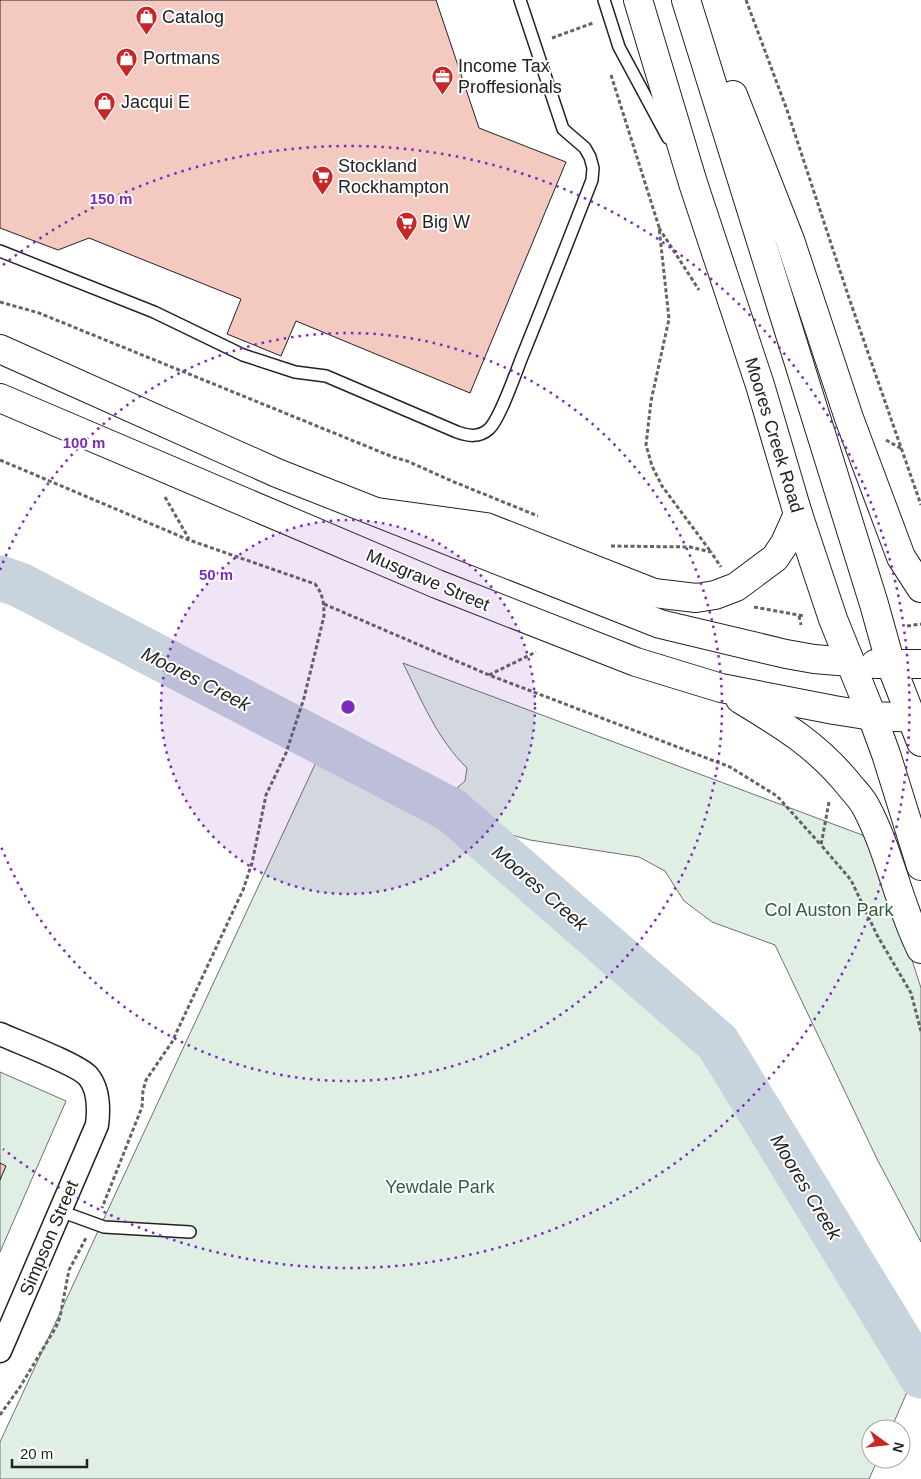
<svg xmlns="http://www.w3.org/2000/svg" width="921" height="1479" viewBox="0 0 921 1479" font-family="Helvetica,sans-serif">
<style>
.green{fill:#e0efe3;stroke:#6f6f6f}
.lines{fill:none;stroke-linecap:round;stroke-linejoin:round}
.river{stroke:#c7d3dd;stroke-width:45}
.building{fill:#f3c9c0;stroke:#222}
.lane-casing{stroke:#222;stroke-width:14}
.street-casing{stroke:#222;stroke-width:25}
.secondary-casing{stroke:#222;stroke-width:30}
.primary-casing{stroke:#222;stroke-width:30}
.highway-casing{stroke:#222;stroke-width:30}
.path{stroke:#646464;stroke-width:3;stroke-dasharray:4 2.5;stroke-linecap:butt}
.lane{stroke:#fff;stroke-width:11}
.street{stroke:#fff;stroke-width:22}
.secondary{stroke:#fff;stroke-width:28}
.primary{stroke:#fff;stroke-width:28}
.highway{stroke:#fff;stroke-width:28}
.ring{fill:none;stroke:#7b2cbf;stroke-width:2.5;stroke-dasharray:2.5 5}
.labels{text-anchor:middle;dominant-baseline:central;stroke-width:4;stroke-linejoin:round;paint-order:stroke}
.poi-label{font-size:18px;fill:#222;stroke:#fff;text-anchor:start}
.street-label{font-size:18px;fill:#222;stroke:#fff}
.park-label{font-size:18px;fill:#2f5e38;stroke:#fff}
.water-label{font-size:19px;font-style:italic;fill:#222;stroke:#fff}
.centre{fill:#7b2cbf;stroke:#fff;stroke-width:2.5}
.ring-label{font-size:15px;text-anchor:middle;font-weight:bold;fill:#7b2cbf;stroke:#fff;stroke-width:4;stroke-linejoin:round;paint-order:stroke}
</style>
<rect width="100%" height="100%" fill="#fff"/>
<g class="green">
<path d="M403,663l470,176 48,149v254l-43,-81 -103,-216 -63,-23 -28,-21 -19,-30 -26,-14 -109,-17 -37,-10 -21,-9 -15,-10 -7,-8 8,-16 7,-6 2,-13c-30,-29 -46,-69 -64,-105z"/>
<path d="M325,743l126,67 267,233 199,326 -26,60h-20v30h7l-9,20h-869v-37z"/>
<path d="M0,1072l66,29 -66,151z"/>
</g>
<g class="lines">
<path class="river" d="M0,578l20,7 431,225 267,233 203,333"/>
</g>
<g class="building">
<path d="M0,0h436l43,128 87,34 -96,231 -174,-72 -15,35 -54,-22 14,-35 -152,-61 -31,12 -58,-22z"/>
<path d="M0,1163l6,3 -6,14z"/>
</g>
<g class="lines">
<defs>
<g id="lane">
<path d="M604,0l15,47 49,91"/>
<path d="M0,251l154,61 89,43 52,17 31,4 131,56c11,4 22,6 32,-3 11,-10 27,-57 33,-72 24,-59 47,-118 70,-177l1,-12 -3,-11 -5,-9 -22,-19 -43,-129"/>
<path d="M60,1211l44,16 86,5"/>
</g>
<path id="street" d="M0,1034c18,8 77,30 88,42 11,13 11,33 9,49l-97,226"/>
<g id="secondary">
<path d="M872,716l14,38 35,112"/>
<path d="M912,719l9,23"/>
</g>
<g id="primary">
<path d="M0,349l277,124 383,151 126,30 28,5 36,3"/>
<path d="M0,398l437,186 199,78 85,26 113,22 38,6"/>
<path d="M740,699c43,26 78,47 110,87 5,6 12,13 16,21 24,45 32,96 55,142"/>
</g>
<g id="highway">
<path d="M638,0l55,183 67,202 38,129 35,105 39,97 49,2"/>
<path d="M686,0l188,604 17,61 21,54"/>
<path d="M733,95l57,145 59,178 52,139 20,31"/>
<path d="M377,512l109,15 168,66 42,5 19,-3 21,-8 39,-29 10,-15 13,-29"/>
<path d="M875,664h46"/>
</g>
</defs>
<use href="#lane" class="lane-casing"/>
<use href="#street" class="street-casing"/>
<use href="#secondary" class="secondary-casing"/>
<use href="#primary" class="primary-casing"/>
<use href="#highway" class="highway-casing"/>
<g class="path">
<path d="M746,0l41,110 62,188 72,207"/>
<path d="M552,38l41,-15"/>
<path d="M611,75l48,152 10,92 -18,82 -5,44 6,21 10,20 49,66"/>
<path d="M659,228l40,62"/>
<path d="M0,302l39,11 354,144 14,4 47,21 84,34"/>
<path d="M886,440l16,9"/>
<path d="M0,460l189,80 126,44c8,10 9,19 9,32l-20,82 -18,55 -20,42 -14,68 -9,27 -71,152 -26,38 -3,11 -1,16 -40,101"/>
<path d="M165,497l24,42"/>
<path d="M611,546l79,1 21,5 10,15"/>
<path d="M324,604l165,71 241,92 47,29 44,49"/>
<path d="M754,607l50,9"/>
<path d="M799,616l2,9"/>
<path d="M907,626l14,-2"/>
<path d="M489,675l47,-23"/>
<path d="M829,802l-8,43 30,35 26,55 34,58 10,38"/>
<path d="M0,1415l20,-28 36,-60 4,-10 9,-47 17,-32"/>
</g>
<use href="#lane" class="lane"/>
<use href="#street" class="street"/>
<use href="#secondary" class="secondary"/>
<use href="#primary" class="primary"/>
<use href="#highway" class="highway"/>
</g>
<circle cx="348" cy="707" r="187" fill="#7b2cbf" fill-opacity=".12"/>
<g class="ring">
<circle cx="348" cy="707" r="187"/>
<path d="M0 570A374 374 0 1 1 0 844"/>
<path d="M3 265A561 561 0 1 1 3 1149"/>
</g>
<defs>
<symbol id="shop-pin" viewBox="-11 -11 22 30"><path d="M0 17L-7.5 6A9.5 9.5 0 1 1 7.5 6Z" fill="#c62828" stroke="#fff"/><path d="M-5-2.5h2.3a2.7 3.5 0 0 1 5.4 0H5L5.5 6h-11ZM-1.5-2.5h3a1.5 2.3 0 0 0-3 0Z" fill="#fff"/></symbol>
<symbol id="office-pin" viewBox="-11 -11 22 30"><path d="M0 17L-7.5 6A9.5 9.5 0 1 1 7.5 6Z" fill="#c62828" stroke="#fff"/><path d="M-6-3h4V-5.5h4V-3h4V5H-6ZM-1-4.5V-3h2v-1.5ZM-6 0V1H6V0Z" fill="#fff"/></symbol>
<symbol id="supermarket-pin" viewBox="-11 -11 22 30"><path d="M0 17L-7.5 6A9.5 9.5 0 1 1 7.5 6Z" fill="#c62828" stroke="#fff"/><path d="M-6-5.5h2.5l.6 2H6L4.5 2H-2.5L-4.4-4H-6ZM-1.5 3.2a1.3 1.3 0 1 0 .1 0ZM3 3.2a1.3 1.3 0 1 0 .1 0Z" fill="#fff"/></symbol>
</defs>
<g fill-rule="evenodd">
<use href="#shop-pin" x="134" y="4" width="25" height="34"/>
<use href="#shop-pin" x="114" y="46" width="25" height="34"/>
<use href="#office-pin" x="430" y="64" width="25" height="34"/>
<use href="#shop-pin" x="92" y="90" width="25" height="34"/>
<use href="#supermarket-pin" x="310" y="164" width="25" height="34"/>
<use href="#supermarket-pin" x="394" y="210" width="25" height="34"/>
</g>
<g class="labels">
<g class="poi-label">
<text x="162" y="17">Catalog</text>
<text x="143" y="58">Portmans</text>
<text x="458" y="66">Income Tax<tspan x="458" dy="21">Proffesionals</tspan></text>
<text x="121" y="102">Jacqui E</text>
<text x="338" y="166">Stockland<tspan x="338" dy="21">Rockhampton</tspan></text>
<text x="422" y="222">Big W</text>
</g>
<g class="street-label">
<text transform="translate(774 435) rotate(73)">Moores Creek Road</text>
<text transform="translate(428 580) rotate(23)">Musgrave Street</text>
<text transform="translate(49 1238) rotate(-67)">Simpson Street</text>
</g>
<g class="park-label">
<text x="829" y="910">Col Auston Park</text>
<text x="440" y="1187">Yewdale Park</text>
</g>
<g class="water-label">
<text transform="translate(196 679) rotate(27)">Moores Creek</text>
<text transform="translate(540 888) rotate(41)">Moores Creek</text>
<text transform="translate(806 1187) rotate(59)">Moores Creek</text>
</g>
</g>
<circle cx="348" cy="707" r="8" class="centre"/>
<g class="ring-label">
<text x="111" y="204">150 m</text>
<text x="84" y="448">100 m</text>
<text x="216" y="580">50 m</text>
</g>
<g transform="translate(886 1444) rotate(105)"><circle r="24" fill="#ffffff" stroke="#a7a7a7"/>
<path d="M0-4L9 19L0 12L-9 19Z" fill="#c62828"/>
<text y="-8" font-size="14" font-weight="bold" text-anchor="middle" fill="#222222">N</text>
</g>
<path d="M12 1459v8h75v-8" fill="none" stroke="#222222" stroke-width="2.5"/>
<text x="20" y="1459" font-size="15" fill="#222222" stroke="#ffffff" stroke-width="4" paint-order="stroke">20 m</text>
</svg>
